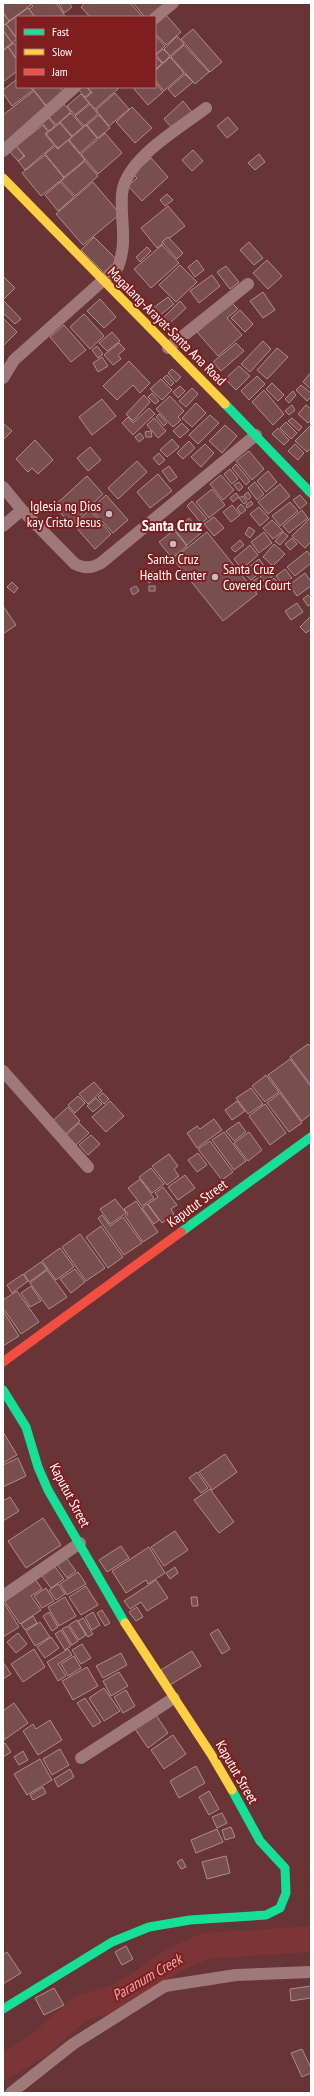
<svg xmlns="http://www.w3.org/2000/svg" width="314" height="2096" viewBox="0 0 314 2096" font-family="'PT Sans Narrow',sans-serif">
<style>
.lines{fill:none;stroke-linecap:round;stroke-linejoin:round}
.river{stroke:#7b3536;stroke-width:26}
.building{fill:#784e4f;stroke:#ad8d8d}
.street{stroke:#9f797a;stroke-width:12}
.fast{stroke:#16e098;stroke-width:9}
.slow{stroke:#ffcf43;stroke-width:9}
.jam{stroke:#f24e42;stroke-width:9}
.poi-dot{fill:#cab8b8;stroke:#7e1e1f;stroke-width:1.5}
.labels{text-anchor:middle;dominant-baseline:central;stroke-width:4;stroke-linejoin:round;paint-order:stroke}
.street-label{font-size:14px;fill:#fff;stroke:#7e1e1f}
.poi-label{font-size:14px;fill:#fff;stroke:#7e1e1f;text-anchor:end}
.water-label{font-size:15px;font-style:italic;fill:#f0acae;stroke:#7e1e1f}
.quarter-label{font-size:16px;font-weight:bold;fill:#fff;stroke:#7e1e1f}
</style>
<rect width="100%" height="100%" fill="#683435"/>
<g class="lines">
<path class="river" d="M3,2067l36,-22 40,-36 38,-12 27,-16 30,-21 31,-14 106,-7"/>
</g>
<g class="building">
<path d="M3,3h26l2,2 -22,16 -6,-9z"/>
<path d="M30,3h26l9,13 -30,1 -6,-8 4,-3z"/>
<path d="M60,3h9l3,4 -8,6 -5,-9z"/>
<path d="M85,3h45l13,14h-53l-9,-10z"/>
<path d="M133,3h33l-15,14h-6z"/>
<path d="M28,8l7,9h-18v21l-11,-14z"/>
<path d="M3,13l6,8 -6,5z"/>
<path d="M166,15l15,17 -15,13 -11,-12v-9z"/>
<path d="M6,24l11,15 -5,4 -9,-13v-4z"/>
<path d="M193,29l29,33 -12,10 -29,-33z"/>
<path d="M3,31l9,12 -9,7z"/>
<path d="M155,35l10,11 -10,9z"/>
<path d="M177,36l7,8 -14,12 -6,-7z"/>
<path d="M14,43l3,4v12l-9,-12z"/>
<path d="M184,45l25,27 -14,12 -24,-27z"/>
<path d="M8,47l9,13v11l-14,11v-31z"/>
<path d="M163,49l7,7 -7,7 -7,-8z"/>
<path d="M155,56l7,7 -7,7z"/>
<path d="M170,57l14,16 -20,18 -9,-11v-9z"/>
<path d="M185,74l8,8 -18,15 -7,-8z"/>
<path d="M17,79v8h13l3,3 -21,16 -9,-13v-3z"/>
<path d="M155,82l8,10 -15,13 -14,-16 2,-2h19z"/>
<path d="M35,87h25l6,7 -18,14 -15,-19z"/>
<path d="M82,87h4l5,5 -6,5 -6,-7z"/>
<path d="M87,87h29l2,2 -23,20 -10,-11 7,-5z"/>
<path d="M34,91l14,18 -45,35v-29z"/>
<path d="M115,93l14,16 -20,17 -13,-16z"/>
<path d="M81,94l8,9 -14,12 -8,-9z"/>
<path d="M183,101l9,11 -19,17 -9,-10z"/>
<path d="M64,104l7,8 -15,13 -7,-8z"/>
<path d="M90,104l8,10 -14,12 -9,-10z"/>
<path d="M132,107l20,21 -17,15 -19,-21z"/>
<path d="M71,113l12,14 -11,9 -12,-14z"/>
<path d="M99,115l11,13 -12,10 -11,-13z"/>
<path d="M228,117l10,12 -11,9 -10,-12z"/>
<path d="M49,118l6,8 -6,5 -7,-8z"/>
<path d="M60,123l12,14 -14,11 -12,-14z"/>
<path d="M43,125l5,7 -3,2 9,11 -29,25 -7,-9 7,-5 -9,-10z"/>
<path d="M86,125l11,13 -17,15 -11,-13z"/>
<path d="M105,133l17,20 -24,21 -17,-20z"/>
<path d="M68,140l17,20 -21,17 -19,-23 10,-8 3,3z"/>
<path d="M16,146l8,10 -6,5 -8,-9z"/>
<path d="M193,150l10,11 -11,10 -10,-11z"/>
<path d="M259,154l6,8 -10,8 -7,-7z"/>
<path d="M45,155l19,23 -23,18 -19,-23z"/>
<path d="M151,158l17,19 -26,24 -14,-15 9,-8 -4,-4z"/>
<path d="M85,161l13,15 -23,20 -14,-15z"/>
<path d="M60,182l14,15 -16,14 -13,-16z"/>
<path d="M93,182l27,32 -37,31 -27,-31z"/>
<path d="M167,194l6,6 -8,6 -5,-6z"/>
<path d="M168,206l17,20 -28,22 -16,-20z"/>
<path d="M94,237l23,23 -13,13 -23,-23z"/>
<path d="M168,237l15,16 -6,6 -15,-17z"/>
<path d="M249,242l14,16 -9,7 -14,-15z"/>
<path d="M162,245l17,18 -28,25 -17,-19z"/>
<path d="M147,247l4,4 -11,11 -4,-5z"/>
<path d="M197,260l7,10 -9,7 -7,-10z"/>
<path d="M267,260l15,16 -14,13 -15,-16z"/>
<path d="M180,265l17,17 -21,20 -17,-17z"/>
<path d="M226,266l13,16 -9,7 -13,-17z"/>
<path d="M212,275l8,11 -21,17 -9,-12z"/>
<path d="M3,276l12,12 -12,12z"/>
<path d="M263,292l12,18 -12,8 -13,-17z"/>
<path d="M168,297l6,7 -15,12 -6,-8z"/>
<path d="M100,299l16,18 -12,11 -17,-17z"/>
<path d="M3,300l18,19 -6,5 -12,-11z"/>
<path d="M180,301l6,7 -17,16 -6,-6z"/>
<path d="M231,302l7,7 -11,9 15,17 -24,21 -21,-24z"/>
<path d="M240,310l13,14 -8,8 -14,-14z"/>
<path d="M84,314l20,22 -14,13 -20,-22z"/>
<path d="M3,318l14,14 -14,14z"/>
<path d="M64,325l22,25 -15,12 -21,-25z"/>
<path d="M112,332l8,9 -13,10 -8,-8z"/>
<path d="M263,341l8,8 -21,23 -9,-8z"/>
<path d="M119,343l6,6 -7,6 3,4 -8,6 -9,-10z"/>
<path d="M236,343l8,8 -23,20 -8,-9z"/>
<path d="M97,346l6,8 -5,4 -6,-8z"/>
<path d="M277,348l11,9 -21,22 -10,-9z"/>
<path d="M102,357l6,9 -10,6 -5,-9z"/>
<path d="M129,361l21,22 -10,10 -7,-8 -16,15 -14,-14z"/>
<path d="M239,366l11,10 -14,14 -11,-11z"/>
<path d="M172,369l9,8 -5,5 -8,-9z"/>
<path d="M311,372v17l-8,-7z"/>
<path d="M167,375l7,8 -3,3 -8,-8z"/>
<path d="M257,376l8,8 -16,16 -8,-9z"/>
<path d="M161,379l11,11 -10,10 -12,-11z"/>
<path d="M272,383l12,12 -6,6 -12,-12z"/>
<path d="M301,385l10,8v4l-4,4 -11,-11z"/>
<path d="M180,386l5,5 -7,7 -5,-6z"/>
<path d="M192,388l6,6 -12,13 -7,-6z"/>
<path d="M264,390l20,24 -11,11 -21,-23z"/>
<path d="M293,391l3,4 -7,8 -4,-4z"/>
<path d="M152,393l7,8 -4,3 -7,-7z"/>
<path d="M144,395l6,7 -17,19 -7,-7z"/>
<path d="M170,396l14,15 -6,6 3,3 -8,7 -17,-18z"/>
<path d="M102,399l14,17 -24,19 -13,-18z"/>
<path d="M196,403l10,10 -14,14 -10,-9z"/>
<path d="M292,405l3,5 -6,5 -4,-4z"/>
<path d="M306,405l5,4v11l-3,3 -10,-9z"/>
<path d="M149,408l6,6 -22,21 -11,-12 6,-6 5,6z"/>
<path d="M159,414l8,9 -3,3 -8,-9z"/>
<path d="M210,415l9,8 -21,21 -9,-9z"/>
<path d="M154,418l12,13 -8,7 -11,-13z"/>
<path d="M292,418l10,9 -3,4 -11,-10z"/>
<path d="M286,422l11,11 -6,6 -11,-11z"/>
<path d="M3,423l9,8 -9,9z"/>
<path d="M182,423l7,7 -9,8 -7,-7z"/>
<path d="M225,425l12,11 -15,17 -13,-12z"/>
<path d="M311,425v23l-4,4 -12,-11z"/>
<path d="M278,428l11,12 -5,5 -12,-11z"/>
<path d="M151,431l1,6h-6l-1,-5z"/>
<path d="M140,433l4,5 -5,4 -4,-5z"/>
<path d="M172,439l7,8 -12,10 -7,-7z"/>
<path d="M35,440l18,20 -15,14 -6,-6 -4,4 -12,-13z"/>
<path d="M189,441l6,7 -12,11 -6,-6z"/>
<path d="M205,444l9,9 -13,14 -10,-10z"/>
<path d="M295,444l9,9 -6,7 -10,-9z"/>
<path d="M90,447l11,13 -13,11 -11,-13z"/>
<path d="M249,451l15,18 -12,11 -16,-19z"/>
<path d="M159,453l6,7 -6,5 -6,-7z"/>
<path d="M137,461l10,11 -29,27 -10,-11z"/>
<path d="M236,464l14,17 -4,4 -14,-17z"/>
<path d="M169,466l8,11 -7,5 -8,-11z"/>
<path d="M230,469l8,10 -6,5 -8,-10z"/>
<path d="M268,471l9,11 -11,10 -9,-11z"/>
<path d="M158,474l14,17 -22,17 -13,-16z"/>
<path d="M221,475l13,15 -11,10 -13,-16z"/>
<path d="M87,476l16,18 -32,30 -17,-18z"/>
<path d="M239,482l4,5 -4,4 -5,-6z"/>
<path d="M255,482l9,12 -7,6 -9,-12z"/>
<path d="M280,484l10,12 -22,18 -10,-12z"/>
<path d="M212,489l13,16 -16,13 -13,-16z"/>
<path d="M248,492l3,5 -3,3 -4,-5z"/>
<path d="M236,493l3,4 -6,5 -3,-4z"/>
<path d="M106,495l22,25 -15,13 -22,-24z"/>
<path d="M300,495l7,8 -7,6 -7,-9z"/>
<path d="M243,496l4,6 -3,2 -5,-6z"/>
<path d="M192,501l15,18 -6,4 -14,-17z"/>
<path d="M251,501l2,3 -6,4 -1,-3z"/>
<path d="M290,502l8,9 -18,15 -8,-10z"/>
<path d="M241,504l5,6 -5,4 -4,-6z"/>
<path d="M232,505l8,10 -9,7 -8,-10z"/>
<path d="M259,507l10,11 -9,8 -10,-12z"/>
<path d="M90,510l21,24 -16,15 -22,-25z"/>
<path d="M302,510l6,8 -19,15 -6,-7z"/>
<path d="M214,517l10,11 -10,8 -10,-12z"/>
<path d="M311,517v25l-6,6 -13,-12z"/>
<path d="M189,518l12,15 -14,12 -12,-15z"/>
<path d="M272,520l11,11 -10,8 -10,-11z"/>
<path d="M249,527l6,4 -5,7 -5,-4z"/>
<path d="M174,530l13,16 -15,12 -13,-16z"/>
<path d="M207,532l50,62 -34,27 -50,-62z"/>
<path d="M264,532l8,11 -13,10 -8,-11z"/>
<path d="M283,532l5,4 -8,9 -5,-4z"/>
<path d="M292,538l5,6 -7,6 -5,-6z"/>
<path d="M240,540l4,5 -9,7 -4,-4z"/>
<path d="M274,544l11,10 -12,12 -10,-9z"/>
<path d="M250,545l8,10 -16,14 -8,-10z"/>
<path d="M307,551l4,5v7l-16,13 -8,-9z"/>
<path d="M259,559l7,9 -15,12 -8,-8z"/>
<path d="M270,569l5,5 -10,8 -5,-5z"/>
<path d="M285,569l7,9 -9,7 -7,-9z"/>
<path d="M153,571l4,7 -8,5 -4,-7z"/>
<path d="M305,573l6,9v4l-14,10 -8,-11z"/>
<path d="M258,578l6,9 -8,5 -6,-9z"/>
<path d="M274,578l8,8 -6,5 -7,-8z"/>
<path d="M12,582l6,6 -4,5 -7,-6z"/>
<path d="M136,586l3,5 -6,4 -3,-6z"/>
<rect x="149" y="586" width="6" height="5"/>
<path d="M308,595l3,3v6l-3,2 -5,-7z"/>
<path d="M297,603l6,9 -12,8 -6,-9z"/>
<path d="M3,606l13,19 -13,9z"/>
<path d="M311,616v13l-5,4 -6,-6z"/>
<path d="M308,1044l3,3v38l-21,-28z"/>
<path d="M290,1059l21,28v27l-9,7 -34,-46z"/>
<path d="M266,1075l13,17 -14,10 -13,-16z"/>
<path d="M94,1082l8,9 -14,13 -9,-10z"/>
<path d="M251,1088l12,16 -15,10 -12,-16z"/>
<path d="M103,1093l6,6 -5,5 -6,-7z"/>
<path d="M280,1093l22,30 -13,9 -22,-29z"/>
<path d="M78,1096l7,7 -10,10 -7,-8z"/>
<path d="M96,1098l6,6 -9,8 -6,-6z"/>
<path d="M110,1101l14,15 -18,16 -14,-15z"/>
<path d="M237,1101l8,10 -13,9 -7,-10z"/>
<path d="M265,1104l21,29 -16,12 -21,-29z"/>
<path d="M68,1107l12,14 -18,16 -12,-14z"/>
<path d="M214,1119l8,11 -25,18 -10,-15 10,-7 3,3z"/>
<path d="M239,1122l7,10 -12,9 -8,-10z"/>
<path d="M79,1123l10,10 -13,12 -13,-7z"/>
<path d="M224,1132l22,29 -12,9 -22,-30z"/>
<path d="M249,1132l13,18 -14,11 -14,-18z"/>
<path d="M91,1135l9,9 -12,11 -9,-10z"/>
<path d="M210,1141l23,31 -11,8 -24,-31z"/>
<path d="M198,1153l9,12 -10,7 -9,-12z"/>
<path d="M169,1154l9,12 -4,3 5,7 -12,9 -15,-19z"/>
<path d="M151,1168l13,16 -12,9 -13,-16z"/>
<path d="M185,1175l10,13 -17,12 -10,-13z"/>
<path d="M140,1179l14,19 -12,8 -14,-18z"/>
<path d="M163,1187l14,18 -6,4 3,5 -12,9 -14,-19 10,-7 -3,-4z"/>
<path d="M115,1199l11,14 -16,11 -10,-15z"/>
<path d="M136,1201l22,31 -15,10 -18,-26 3,-2 -4,-5z"/>
<path d="M147,1204l12,16 -5,4 -12,-16z"/>
<path d="M102,1215l8,11 13,-9 19,26 -18,12 -26,-37z"/>
<path d="M101,1226l22,31 -15,11 -22,-31z"/>
<path d="M80,1234l25,34 -19,13 -24,-34z"/>
<path d="M60,1248l14,19 -18,13 -14,-19z"/>
<path d="M41,1262l6,7 -18,13 -5,-8z"/>
<path d="M75,1269l10,13 -14,11 -11,-14z"/>
<path d="M47,1270l20,27 -18,12 -19,-26z"/>
<path d="M23,1274l5,7 -16,12 -5,-8z"/>
<path d="M31,1286l10,15 -11,6 -9,-14z"/>
<path d="M17,1291l22,31 -18,12 -18,-26v-8z"/>
<path d="M3,1311l16,25 -16,10z"/>
<path d="M3,1432l14,23 -14,8z"/>
<path d="M225,1454l12,18 -25,18 -13,-18z"/>
<path d="M18,1458l8,18 -23,11v-22z"/>
<path d="M197,1472l11,16 -7,5 -12,-15z"/>
<path d="M210,1489l24,33 -15,11 -25,-33z"/>
<path d="M10,1497l9,14 -16,10v-20z"/>
<path d="M43,1518l18,27 -35,23 -18,-27z"/>
<path d="M175,1531l13,19 -24,16 -13,-19z"/>
<path d="M121,1546l8,12 -22,14 -8,-12z"/>
<path d="M149,1547l16,26 -17,11 -2,-4 -20,13 -14,-22z"/>
<path d="M64,1555l12,16 -9,7 -12,-16z"/>
<path d="M52,1563l12,16 -13,9 -12,-16z"/>
<path d="M175,1567l3,6 -8,6 -4,-6z"/>
<path d="M78,1572l8,12 -19,11 -7,-11z"/>
<path d="M33,1576l9,13 -11,7 10,14 -21,14 -17,-25z"/>
<path d="M156,1580l12,18 -21,13 -6,-9 -11,7 -6,-8z"/>
<path d="M58,1584l7,10 -9,6 -7,-10z"/>
<path d="M86,1586l12,19 -17,10 -12,-18z"/>
<path d="M46,1588l8,13 -12,7 -8,-12z"/>
<path d="M65,1597l11,19 -17,10 -11,-19z"/>
<path d="M191,1597h6l1,9h-6z"/>
<path d="M4,1603l15,24 -16,10v-33z"/>
<path d="M137,1607l6,10 -7,4 -7,-9z"/>
<path d="M102,1610l8,13 -5,3 -8,-13z"/>
<path d="M49,1612l9,15 -6,4 -9,-15z"/>
<path d="M93,1612l7,13 -8,5 -7,-13z"/>
<path d="M33,1616l4,7 -12,7 -4,-6z"/>
<path d="M83,1618l10,16 -5,3 -10,-16z"/>
<path d="M77,1620l9,15 -7,5 -10,-15z"/>
<path d="M40,1622l10,15 -15,9 -9,-15z"/>
<path d="M68,1626l10,15 -6,4 -10,-16z"/>
<path d="M218,1629l12,20 -8,5 -12,-20z"/>
<path d="M61,1630l10,16 -6,4 -10,-16z"/>
<path d="M18,1633l9,11 -11,9 -9,-11z"/>
<path d="M51,1637l8,11 -14,10 -8,-11z"/>
<path d="M82,1644l9,14 -10,6 -9,-14z"/>
<path d="M34,1649l11,18 -22,15 -12,-18z"/>
<path d="M68,1649l4,6 -14,9 8,12 -8,5 -11,-19z"/>
<path d="M192,1651l9,15 -31,19 -9,-15z"/>
<path d="M121,1653l6,12 -24,13 -7,-12z"/>
<path d="M74,1656l7,12 -13,8 -7,-12z"/>
<path d="M3,1662l8,12 -8,5z"/>
<path d="M87,1667l11,19 -25,14 -11,-19z"/>
<path d="M119,1672l9,14 -17,10 -8,-15z"/>
<path d="M104,1688l16,23 -16,10 -15,-23z"/>
<path d="M126,1690l9,16 -12,7 -9,-16z"/>
<path d="M85,1698l16,24 -8,5 -16,-24z"/>
<path d="M14,1703l14,20 -24,17 -1,-29z"/>
<path d="M156,1715l12,18 -20,15 -13,-19z"/>
<path d="M50,1720l12,20 -24,15 -15,-24 10,-7 3,5z"/>
<path d="M173,1735l13,19 -22,15 -13,-19z"/>
<path d="M5,1743l6,9 -8,5v-12z"/>
<path d="M60,1749l9,16 -17,10 -9,-16z"/>
<path d="M23,1751l5,9 -9,5 -5,-8z"/>
<path d="M40,1759l12,21 -25,15 -13,-21z"/>
<path d="M196,1766l9,17 -26,15 -9,-17z"/>
<path d="M70,1769l4,8 -16,10 -4,-8z"/>
<path d="M43,1787l3,6 -13,7 -3,-5z"/>
<path d="M209,1791l10,18 -10,6 -10,-18z"/>
<path d="M222,1813l5,10 -10,5 -5,-11z"/>
<path d="M231,1827l4,10 -10,3 -3,-10z"/>
<path d="M217,1829l6,13 -27,11 -5,-13z"/>
<path d="M226,1856l4,17 -23,6 -5,-17z"/>
<path d="M182,1859l4,8 -5,2 -4,-7z"/>
<path d="M126,1946l7,13 -11,6 -7,-13z"/>
<path d="M7,1952l14,21 -18,11v-29z"/>
<path d="M311,1986v12l-20,3 -1,-12z"/>
<path d="M54,1988l10,17 -20,10 -9,-17z"/>
<path d="M302,2049l9,19v5l-9,4 -11,-24z"/>
</g>
<g class="lines">
<g class="street">
<path d="M155,18l18,-15"/>
<path d="M3,151l72,-64"/>
<path d="M168,348l80,-64"/>
<path d="M3,378l11,-18 104,-93c10,-27 2,-46 4,-73 3,-35 58,-66 84,-86"/>
<path d="M3,487l19,23 53,54c10,5 17,4 26,-1l155,-128"/>
<path d="M3,526l19,-16"/>
<path d="M3,1071l85,96"/>
<path d="M3,1596l77,-53"/>
<path d="M81,1758l93,-60"/>
<path d="M11,2093l62,-49 92,-58 71,-11 75,-3"/>
</g>
<g class="fast">
<path d="M225,404l86,89"/>
<path d="M181,1232l130,-95"/>
<path d="M3,1390l23,37 12,40 10,23 77,133"/>
<path d="M3,2009l109,-67 37,-15 41,-7 76,-5 14,-7 6,-15 -1,-25 -25,-27 -28,-51"/>
</g>
<g class="slow">
<path d="M3,178l222,226"/>
<path d="M125,1623l86,131 21,36"/>
</g>
<path class="jam" d="M3,1362l178,-130"/>
</g>
<g class="poi-dot">
<circle cx="109" cy="514" r="4"/>
<circle cx="173" cy="544" r="4"/>
<circle cx="215" cy="577" r="4"/>
</g>
<g class="labels">
<g class="street-label">
<text transform="translate(167 326) rotate(45)">Magalang-Arayat-Santa Ana Road</text>
<text transform="translate(197 1203) rotate(-36)">Kaputut Street</text>
<text transform="translate(70 1495) rotate(62)">Kaputut Street</text>
<text transform="translate(237 1772) rotate(60)">Kaputut Street</text>
</g>
<g class="poi-label">
<text x="101" y="506">Iglesia ng Dios<tspan x="101" dy="16">kay Cristo Jesus</tspan></text>
<text x="173" y="559" text-anchor="middle">Santa Cruz<tspan x="173" dy="16">Health Center</tspan></text>
<text x="223" y="569" text-anchor="start">Santa Cruz<tspan x="223" dy="16">Covered Court</tspan></text>
</g>
<g class="water-label">
<text transform="translate(147 1977) rotate(-30)">Paranum Creek</text>
</g>
<g class="quarter-label">
<text x="172" y="525">Santa Cruz</text>
</g>
</g>
<rect width="314" height="2096" fill="none" stroke="#ffffff" stroke-width="8"/>
<rect x="16" y="16" width="140" height="72" fill="#7e1e1f" stroke="#b27879"/>
<rect x="24" y="29" width="20" height="6" fill="#16e098" stroke="#b27879"/>
<text x="52" y="36" font-size="12" fill="#ffffff">Fast</text>
<rect x="24" y="49" width="20" height="6" fill="#ffcf43" stroke="#b27879"/>
<text x="52" y="56" font-size="12" fill="#ffffff">Slow</text>
<rect x="24" y="69" width="20" height="6" fill="#f24e42" stroke="#b27879"/>
<text x="52" y="76" font-size="12" fill="#ffffff">Jam</text>
</svg>
